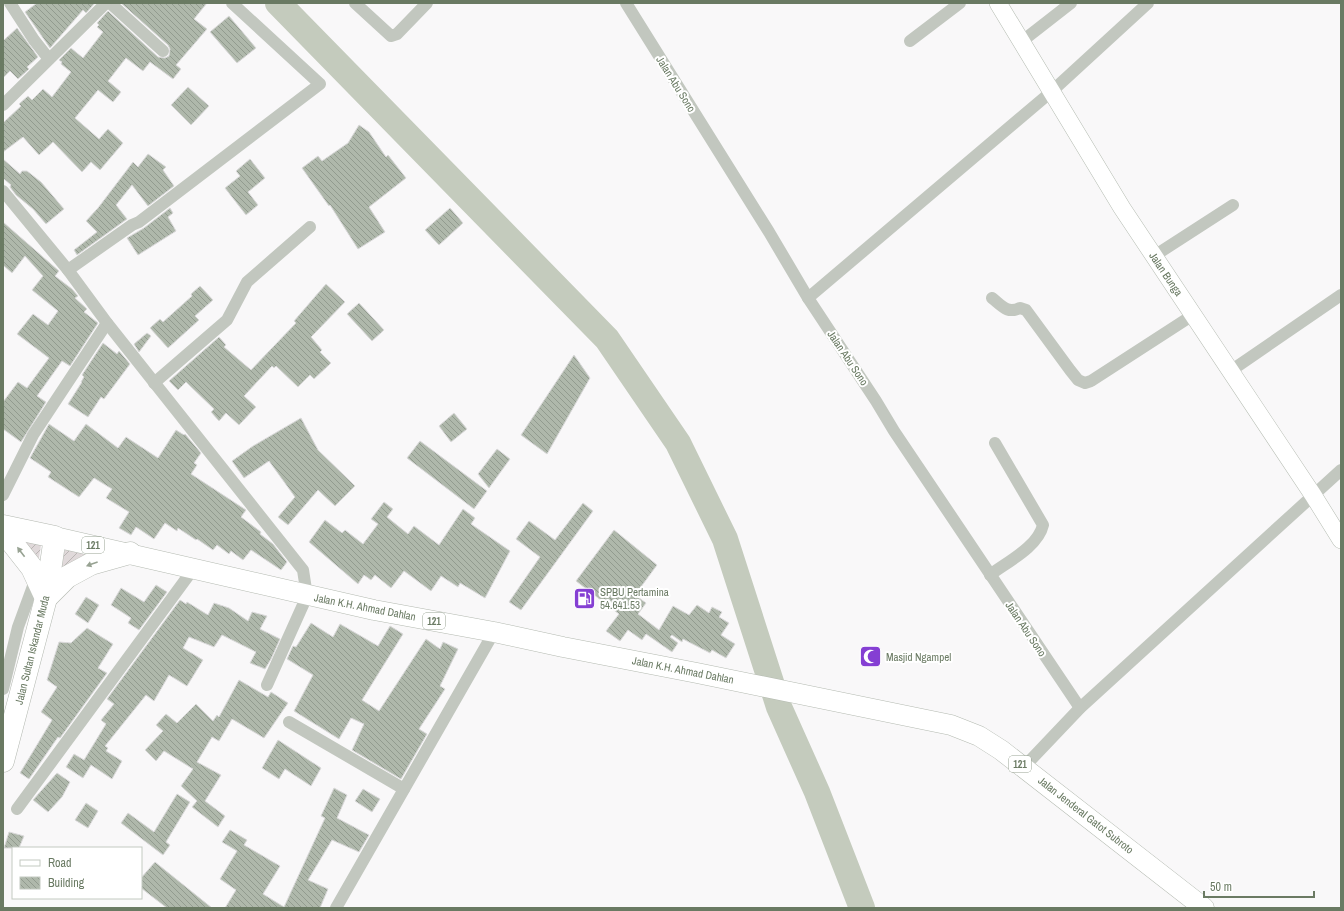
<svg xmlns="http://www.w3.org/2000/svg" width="1344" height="911" viewBox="0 0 1344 911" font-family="'Archivo Narrow',sans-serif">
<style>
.garden{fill:url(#garden-furrows)}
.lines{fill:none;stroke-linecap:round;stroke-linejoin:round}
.river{stroke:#c4cbbd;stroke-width:26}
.building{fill:url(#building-back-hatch);stroke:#dbdadb}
.secondary-casing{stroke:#b5bcb2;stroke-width:18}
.primary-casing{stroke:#b4bab1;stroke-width:21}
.highway-casing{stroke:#b4b9b1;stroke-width:23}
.street{stroke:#c2c7bf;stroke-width:12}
.secondary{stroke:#fff;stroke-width:17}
.primary{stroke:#fff;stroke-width:20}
.highway{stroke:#fff;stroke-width:22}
.oneway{fill:#97a292}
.labels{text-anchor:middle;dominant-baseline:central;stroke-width:4;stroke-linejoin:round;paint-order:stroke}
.shield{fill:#fff;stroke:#97a292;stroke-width:1}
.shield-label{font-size:10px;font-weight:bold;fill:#6a7a63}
.street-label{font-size:11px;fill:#6a7a63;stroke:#fff}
.poi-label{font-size:11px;fill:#6a7a63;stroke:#fff;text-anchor:start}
</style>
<defs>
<pattern id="garden-furrows" width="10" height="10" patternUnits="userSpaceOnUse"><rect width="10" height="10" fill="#e0d9da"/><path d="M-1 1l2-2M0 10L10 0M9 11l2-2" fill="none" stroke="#bab5b4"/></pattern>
<pattern id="building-back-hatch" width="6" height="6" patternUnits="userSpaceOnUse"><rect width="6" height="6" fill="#afb8ab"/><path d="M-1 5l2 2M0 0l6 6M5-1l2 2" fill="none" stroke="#929b8f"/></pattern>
</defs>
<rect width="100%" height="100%" fill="#f9f8f9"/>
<g class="garden">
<path d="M19,538l22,7 -3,19z"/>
<path d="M65,549l32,7 -40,21z"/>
</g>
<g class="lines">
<path class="river" d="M278,3l329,336 71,104 47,96 54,168 38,85 45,116"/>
</g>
<g class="building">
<path d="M37,3h58l-9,10 -3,-3 -33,38 -25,-36z"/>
<path d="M121,3h86l-13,16 13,10 -31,36 5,4 -8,10 -23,-17 -7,9 -17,-13 -18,23 13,11 -8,10 -15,-12 -23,28 24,21 9,-10 15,14 -23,27 -9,-8 -9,10 -29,-30 -14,13 -16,-18 -20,15v-29l18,-17 -2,-2 9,-8 4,4 11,-11 9,8 19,-25 -10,-8 1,-2 -3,-2 12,-12 12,10 20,-26 -6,-5 2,-2 -2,-2 11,-12 50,46 7,1 4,-2 1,-7 -2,-4z"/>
<path d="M229,16l27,32 -19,15 -27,-31z"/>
<path d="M17,28l21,29 -11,10 2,2 -11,10 -8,-8 -7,7v-37z"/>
<path d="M188,87l21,19 -18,19 -20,-20z"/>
<path d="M359,125l10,7 17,25 2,-2 18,23 -37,29 16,25 -27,17 -28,-44 -1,1 -27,-38 16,-12 4,5 26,-18z"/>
<path d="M148,154l18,13 -3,3 11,16 -26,20 -16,-21 -16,20 11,14 -50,36 -3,-5 23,-18 -11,-11 12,-13 35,-46 5,5z"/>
<path d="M3,159l17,15 2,-3h5l14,11 23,27 -18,15 -13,-15 -17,-14 -6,-8 1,-2 -8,-7z"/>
<path d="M250,159l15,19 -17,14 10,13 -12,10 -21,-27 15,-12 -4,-5z"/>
<path d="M170,208l3,5 -5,4 8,14 -38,24 -11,-17 17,-10z"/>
<path d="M450,208l13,15 -24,22 -14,-15z"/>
<path d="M3,222l56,49 -4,5 17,13 6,7 -3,2 12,11 -3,3 14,11 -28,43 -8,-5 -25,35 9,6 -25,40 -18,-13v-27l15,-20 9,6 22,-30 -32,-24 16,-20 15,11 10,-14 -26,-21 11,-14 -18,-20 -13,17 -9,-8z"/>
<path d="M326,284l19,18 -34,35 11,13 -2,2 11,11 -17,16 -4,-4 -12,12 -22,-21 -2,2 -2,-2 -28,30 12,11 -17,18 -13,-12 -7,8 -8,-9 3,-3 -28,-27 -8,8 -9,-9 50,-44 7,8 -2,2 27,23 45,-47 -2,-2z"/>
<path d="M200,286l13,14 -18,16 4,4 -31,28 -18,-20 10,-9 3,3 29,-26 -1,-2z"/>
<path d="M359,303l25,27 -12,11 -25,-27z"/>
<path d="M147,333l4,3 -12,16 -5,-8z"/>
<path d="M103,343l14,11 2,-3 11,13 -26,35 -3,-2 -13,20 -20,-13 14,-22h-1l3,-5 -2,-2z"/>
<path d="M574,355l16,23 -43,76 -26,-19z"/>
<path d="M454,413l13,16 -16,13 -12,-16z"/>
<path d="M301,418l17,32 37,36 -20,20 -17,-16 -30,35 -10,-8 17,-20 -26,-36 -25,17 -12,-17 21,-15z"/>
<path d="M49,424l25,17 12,-17 32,24 8,-11 32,21 18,-28 8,5 1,-1 16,19 -7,10 3,2 -6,9 55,36 -5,7 20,15 -1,2 13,10 14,18 -6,8 -30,-20 -8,10 -12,-9 -2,3 -12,-9 -4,5 -16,-11 -1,1 -18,-12 -1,3 -12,-8 -11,16 -18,-12 -5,8 -12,-7 10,-16 -23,-14 6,-9 -18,-11 -15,19 -31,-20 3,-5 -21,-14z"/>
<path d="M420,441l67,50 -13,18 -67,-51z"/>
<path d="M497,449l13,10 -21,29 -11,-14z"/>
<path d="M384,502l9,7 -6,8 21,17 6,-8 25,19 24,-36 12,9 -4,6 39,27 -25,47 -25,-15 -2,4 -17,-11 -10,15 -27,-20 -13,17 -16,-13 -4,5 -7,-5 -6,9 -49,-42 16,-22 17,13 3,-3 18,14 15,-20 -7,-5z"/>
<path d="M583,503l10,8 -72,99 -12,-8 31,-45 -24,-18 13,-18 26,19z"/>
<path d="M614,530l43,35 -22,30 11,8 -8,11 21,16 14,-24 16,9 8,-10 12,8 3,-6 10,5 -3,5 10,6 -8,12 14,9 -9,14 -14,-8 -2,3 -27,-14 -1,3 -10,-7 -2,2 8,6 -6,9 -26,-18 -4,6 -14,-10 -8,11 -14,-10 13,-17 -43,-33z"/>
<path d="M156,585l11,7 -28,38 -11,-7 3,-5 -20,-13 10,-17 23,14z"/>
<path d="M86,597l13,8 -11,18 -13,-9z"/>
<path d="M180,600l6,4 1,-2 21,13 6,-12 15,5 19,13 4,-9 15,4 -7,13 20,10 -9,20 -6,10 -15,-6 6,-11 -34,-17 -8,12 -25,-10 -6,11 20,12 -16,26 -18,-11 -15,26 -8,-6 -41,51 3,2 -2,3 16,10 -10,18 -21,-14 -8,13 -17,-11 8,-13 10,6 22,-36 -5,-4 13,-16 -7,-5z"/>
<path d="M311,623l22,14 7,-13 38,22 12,-20 13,8 -41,66 17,11 47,-72 14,10 3,-7 15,7 -18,37 5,3 -26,40 8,5 -26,45 -49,-29 12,-26 -13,-6 -12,21 -45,-28 19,-36 -26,-16 6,-13 3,1z"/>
<path d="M87,628l26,16 -15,24 9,5 -47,65 -2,-1 -29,42 -9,-6 32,-53 -11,-8 16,-25 -10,-7 12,-38 12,1z"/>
<path d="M239,680l29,17 3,-5 17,11 -24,35 -32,-19 -13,22 -7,-4 -15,25 24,13 -16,26 20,15 -7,11 -26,-20 5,-6 -16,-15 12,-17 -29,-18 -8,10 -11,-11 18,-19 -7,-6 10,-11 11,9 19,-19 17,17 4,-6 2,2z"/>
<path d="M278,740l43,28 -10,18 -26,-17 -6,10 -17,-11z"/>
<path d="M57,773l13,9 -8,15 -14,15 -15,-12z"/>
<path d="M334,788l13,7 -10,23 32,17 -10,17 -27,-12 -24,40 20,9 -8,19h-95l11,-18 -16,-11 17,-28 -15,-9 8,-12 17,10 -3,5 36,21 -17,28 21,13 41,-89 -4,-2z"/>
<path d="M363,789l17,10 -8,13 -17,-11z"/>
<path d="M177,794l13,8 -24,40 4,3 -7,10 -42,-32 7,-10 26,19z"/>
<path d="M86,803l12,8 -10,17 -13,-8z"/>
<path d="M9,832l15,4 -5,12h-15z"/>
<path d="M155,862l57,46h-45l-26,-20v-10z"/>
</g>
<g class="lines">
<defs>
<path id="secondary" d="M998,3l124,205 191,287 28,45"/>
<path id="primary" d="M55,537l319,73 120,22 69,15 134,26 254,52 28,11 22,14 203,158"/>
<g id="highway">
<path d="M3,526l52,11 -9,61 -43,163"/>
<path d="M3,531l29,37 14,30"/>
<path d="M46,598l21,-21 24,-13 39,-11"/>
</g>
</defs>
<use href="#secondary" class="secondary-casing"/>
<use href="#primary" class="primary-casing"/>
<use href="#highway" class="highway-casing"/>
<g class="street">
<path d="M10,3l24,37 15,19"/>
<path d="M110,3l53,48"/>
<path d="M355,3l36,33 6,-2 30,-31"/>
<path d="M626,3l143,229 39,66 68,103 18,30 186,277"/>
<path d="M910,41l50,-38"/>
<path d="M1021,42l50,-39"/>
<path d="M3,105l103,-102"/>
<path d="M3,191l65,79 39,53 196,247 4,26 -40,89"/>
<path d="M1154,256l79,-51"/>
<path d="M68,270l64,-45 7,-3 181,-138 -88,-81"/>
<path d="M808,298l243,-206 97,-89"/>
<path d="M992,298c10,8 15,16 28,10l6,2 44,60 8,10 7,3 6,-2 102,-66"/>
<path d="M1229,372l112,-77"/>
<path d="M154,383l73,-63 20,-38 63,-55"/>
<path d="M3,495l30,-60 74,-112"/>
<path d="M990,575c17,-13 48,-28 53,-50l-48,-82"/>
<path d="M3,689l15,-62 18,-49"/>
<path d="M289,722l115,67"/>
<path d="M1024,767l56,-59 261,-238"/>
<path d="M17,809l177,-241"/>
<path d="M336,908l158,-276"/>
</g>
<use href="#secondary" class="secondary"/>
<use href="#primary" class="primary"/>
<use href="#highway" class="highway"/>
</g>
<defs><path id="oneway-solid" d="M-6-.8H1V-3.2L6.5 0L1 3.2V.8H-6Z"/></defs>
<g class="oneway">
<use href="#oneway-solid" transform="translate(21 552) rotate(-127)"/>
<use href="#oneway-solid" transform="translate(92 564) rotate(160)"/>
</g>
<defs>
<symbol id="fuel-square" viewBox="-11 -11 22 22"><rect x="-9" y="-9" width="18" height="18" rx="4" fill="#853fd3" stroke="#fff"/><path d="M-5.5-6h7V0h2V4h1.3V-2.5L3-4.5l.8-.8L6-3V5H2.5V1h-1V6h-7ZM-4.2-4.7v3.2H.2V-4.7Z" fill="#fff"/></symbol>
<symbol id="mosque-square" viewBox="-11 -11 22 22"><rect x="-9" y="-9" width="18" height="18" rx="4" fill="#853fd3" stroke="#fff"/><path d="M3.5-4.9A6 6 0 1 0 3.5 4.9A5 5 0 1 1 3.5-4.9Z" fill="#fff"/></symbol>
</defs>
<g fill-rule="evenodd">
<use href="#fuel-square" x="572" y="586" width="25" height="25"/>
<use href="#mosque-square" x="858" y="644" width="25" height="25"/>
</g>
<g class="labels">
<g class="shield">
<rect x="82" y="537" width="22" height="16" rx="3"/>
<rect x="423" y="613" width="22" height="16" rx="3"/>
<rect x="1009" y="756" width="22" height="16" rx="3"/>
</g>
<g class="shield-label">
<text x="93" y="545">121</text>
<text x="434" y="621">121</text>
<text x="1020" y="764">121</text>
</g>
<g class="street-label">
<text transform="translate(676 84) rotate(58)">Jalan Abu Sono</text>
<text transform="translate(1166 274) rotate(56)">Jalan Bunga</text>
<text transform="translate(848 358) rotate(56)">Jalan Abu Sono</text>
<text transform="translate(365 607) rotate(11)">Jalan K.H. Ahmad Dahlan</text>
<text transform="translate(1026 629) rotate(56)">Jalan Abu Sono</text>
<text transform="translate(32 650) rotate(-76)">Jalan Sultan Iskandar Muda</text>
<text transform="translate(683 670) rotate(11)">Jalan K.H. Ahmad Dahlan</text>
<text transform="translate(1086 815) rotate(38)">Jalan Jenderal Gatot Subroto</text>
</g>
<g class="poi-label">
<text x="600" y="592">SPBU Pertamina<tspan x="600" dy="13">54.641.53</tspan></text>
<text x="886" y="657">Masjid Ngampel</text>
</g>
</g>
<rect width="1344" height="911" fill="none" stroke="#6a7a63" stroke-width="8"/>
<rect x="12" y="847" width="130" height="52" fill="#ffffff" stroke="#c3cac1"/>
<rect x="20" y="860" width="20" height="6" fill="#ffffff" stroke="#c3cac1"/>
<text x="48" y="867" font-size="12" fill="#6a7a63">Road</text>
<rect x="20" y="877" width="20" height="12" fill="url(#building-back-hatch)" stroke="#c3cac1"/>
<text x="48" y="887" font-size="12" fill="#6a7a63">Building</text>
<path d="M1204 891v6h110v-6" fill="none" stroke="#6a7a63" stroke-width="2"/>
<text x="1210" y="891" font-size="12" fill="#6a7a63" stroke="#ffffff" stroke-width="3" paint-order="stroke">50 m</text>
</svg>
